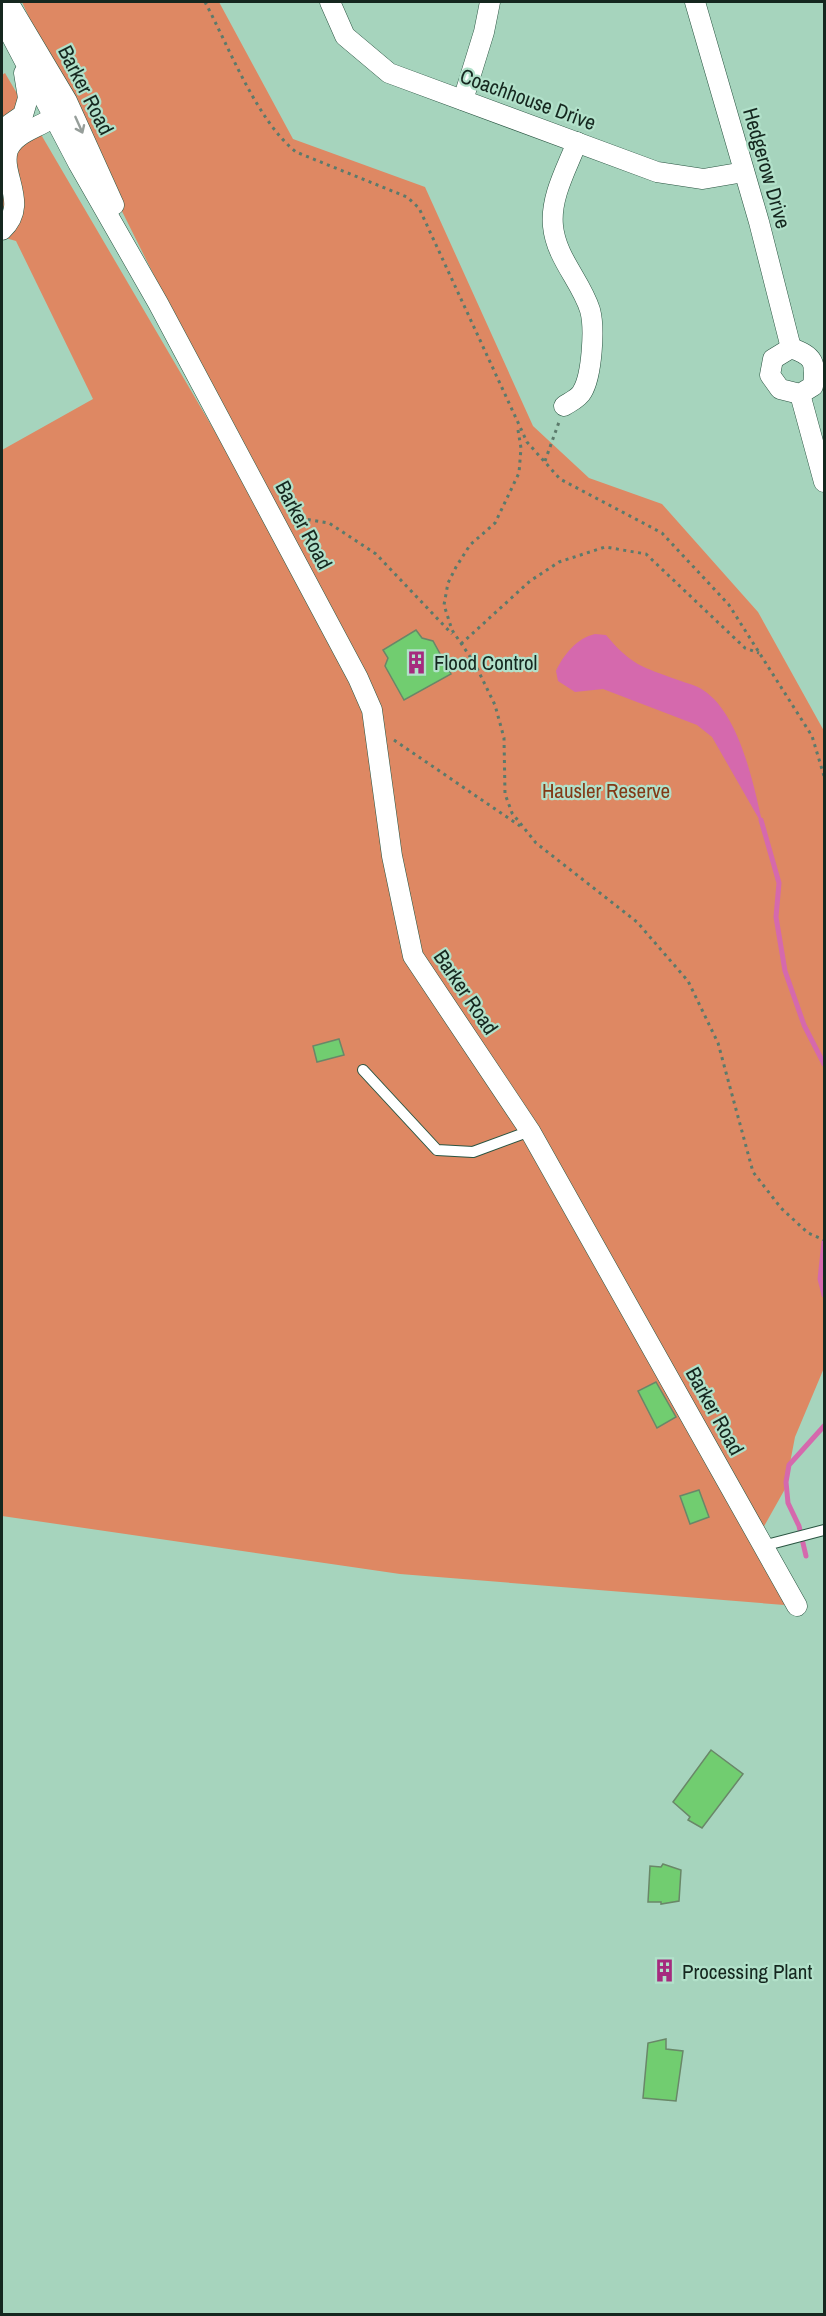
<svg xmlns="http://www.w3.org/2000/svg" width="826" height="2316" viewBox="0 0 826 2316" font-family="'Archivo Narrow',sans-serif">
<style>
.green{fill:#de8863}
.water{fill:#d569ad}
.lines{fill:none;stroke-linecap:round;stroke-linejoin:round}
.stream{stroke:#d569ad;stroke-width:5}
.building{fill:#71cd70;stroke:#698768;stroke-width:1.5}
.service-casing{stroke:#295441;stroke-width:12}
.minor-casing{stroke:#295441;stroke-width:21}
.path{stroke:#5b7a6b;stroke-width:3;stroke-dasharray:3 4.5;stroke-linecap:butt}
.service{stroke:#fff;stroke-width:10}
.minor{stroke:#fff;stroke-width:20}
.oneway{stroke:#969e9a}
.labels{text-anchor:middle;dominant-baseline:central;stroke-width:4.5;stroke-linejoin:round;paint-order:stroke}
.street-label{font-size:21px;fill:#15271f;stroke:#b2e1ca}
.poi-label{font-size:21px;fill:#15271f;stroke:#b2e1ca;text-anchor:start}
.park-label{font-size:21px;fill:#823916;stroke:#b2e1ca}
</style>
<rect width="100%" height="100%" fill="#a6d4bd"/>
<path class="green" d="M22,2h197l74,137 132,48 108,239 56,52 73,26 96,108 66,119v637l-29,69 -10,52 -27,48 39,69 -397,-32 -398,-58v-1066l91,-51 -77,-158 -14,-4v-162l3,-2 325,555 -263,-527z"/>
<path class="water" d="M595,634l11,1c25,30 36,32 72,45 8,3 18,5 25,10 37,24 51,96 60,136l-51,-89 -15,-12 -94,-36 -28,3 -17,-11 -2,-10c8,-17 21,-33 39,-37z"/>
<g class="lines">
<g class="stream">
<path d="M761,820l18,63 -3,34 9,54 19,54 20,39"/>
<path d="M824,1242l-4,37 4,16"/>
<path d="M806,1556l-7,-30 -11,-23 -2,-21 3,-17 35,-39"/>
</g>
</g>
<g class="building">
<path d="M416,630l6,8 11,3 18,33 -47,26 -19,-34 3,-8 -5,-8z"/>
<path d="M339,1039l5,16 -27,7 -4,-16z"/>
<path d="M656,1382l20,35 -19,11 -19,-37z"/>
<path d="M699,1490l10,27 -19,7 -10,-28z"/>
<path d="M711,1750l32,24 -41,54 -14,-8 2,-3 -17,-15z"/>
<path d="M663,1864l18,6 -2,31 -18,3v-2h-13l2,-36 11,1z"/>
<path d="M666,2039v10l17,2 -7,50 -33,-3 5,-55z"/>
</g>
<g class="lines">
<defs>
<g id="service">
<path d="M363,1070l74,80 36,2 57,-21"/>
<path d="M763,1546l61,-16"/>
</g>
<g id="minor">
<path d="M8,2l59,99 47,104"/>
<path d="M330,2l15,34 44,37 268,99 46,7 41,-7"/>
<path d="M695,2l64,220 32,126"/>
<path d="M2,18l76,145 80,140 200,375 14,32 20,146 21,100 117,175 267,475"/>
<path d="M463,100l21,-68 6,-30"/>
<path d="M2,134l8,-10 13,-9 5,-17 -4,-25"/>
<path d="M2,230c28,-26 -2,-55 6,-80 9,-22 41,-22 53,-42"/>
<path d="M791,348c23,8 25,14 22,38l-13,8 -20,-5 -10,-14 3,-16z"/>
<path d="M800,394l24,88"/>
<path d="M564,406c6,-4 15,-8 18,-14 10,-16 13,-64 8,-82 -9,-29 -34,-52 -37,-84 -3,-29 14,-58 24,-84"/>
</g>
</defs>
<use href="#service" class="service-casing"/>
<use href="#minor" class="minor-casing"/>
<g class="path">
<path d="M205,2c24,45 52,119 91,150l111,45 12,11 108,234 33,37 102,54 67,72 83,131 12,40"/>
<path d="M518,430l3,18 -2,25 -24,50 -25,22 -14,22 -8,16 -4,22 8,25 23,34 20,41 9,33 1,56 7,19 24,30 101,79 51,59 30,62 35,129 28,36 27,25 16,7"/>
<path d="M545,461l14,-39"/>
<path d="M293,517l36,6 47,31 76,80"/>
<path d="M461,644l69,-63 29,-19 46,-15 41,7 99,94 14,5"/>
<path d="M394,740l126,86"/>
</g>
<use href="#service" class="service"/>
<use href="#minor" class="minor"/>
</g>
<defs><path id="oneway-shaft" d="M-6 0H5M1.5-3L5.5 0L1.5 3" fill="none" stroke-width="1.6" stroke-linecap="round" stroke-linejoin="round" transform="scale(1.5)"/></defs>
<use class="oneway" href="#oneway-shaft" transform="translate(79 125) rotate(66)"/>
<defs>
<symbol id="building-bare" viewBox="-9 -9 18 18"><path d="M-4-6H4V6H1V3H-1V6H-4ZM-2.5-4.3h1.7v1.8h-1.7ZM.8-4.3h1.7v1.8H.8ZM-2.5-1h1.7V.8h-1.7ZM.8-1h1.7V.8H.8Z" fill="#a52a7e" stroke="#b2e1ca" stroke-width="2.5" paint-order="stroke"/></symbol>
</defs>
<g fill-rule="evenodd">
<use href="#building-bare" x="400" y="646" width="33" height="33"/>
<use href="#building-bare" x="648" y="1954" width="33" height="33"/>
</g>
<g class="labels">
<g class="street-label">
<text transform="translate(86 90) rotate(63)">Barker Road</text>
<text transform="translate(528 99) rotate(20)">Coachhouse Drive</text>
<text transform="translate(767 168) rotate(74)">Hedgerow Drive</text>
<text transform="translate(304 525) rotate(62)">Barker Road</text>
<text transform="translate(466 992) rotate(56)">Barker Road</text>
<text transform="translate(715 1411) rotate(61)">Barker Road</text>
</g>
<g class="poi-label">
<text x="434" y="662">Flood Control</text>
<text x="682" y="1971">Processing Plant</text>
</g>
<g class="park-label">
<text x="606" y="790">Hausler Reserve</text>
</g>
</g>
<rect width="826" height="2316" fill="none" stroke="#15271f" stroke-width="6"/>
</svg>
